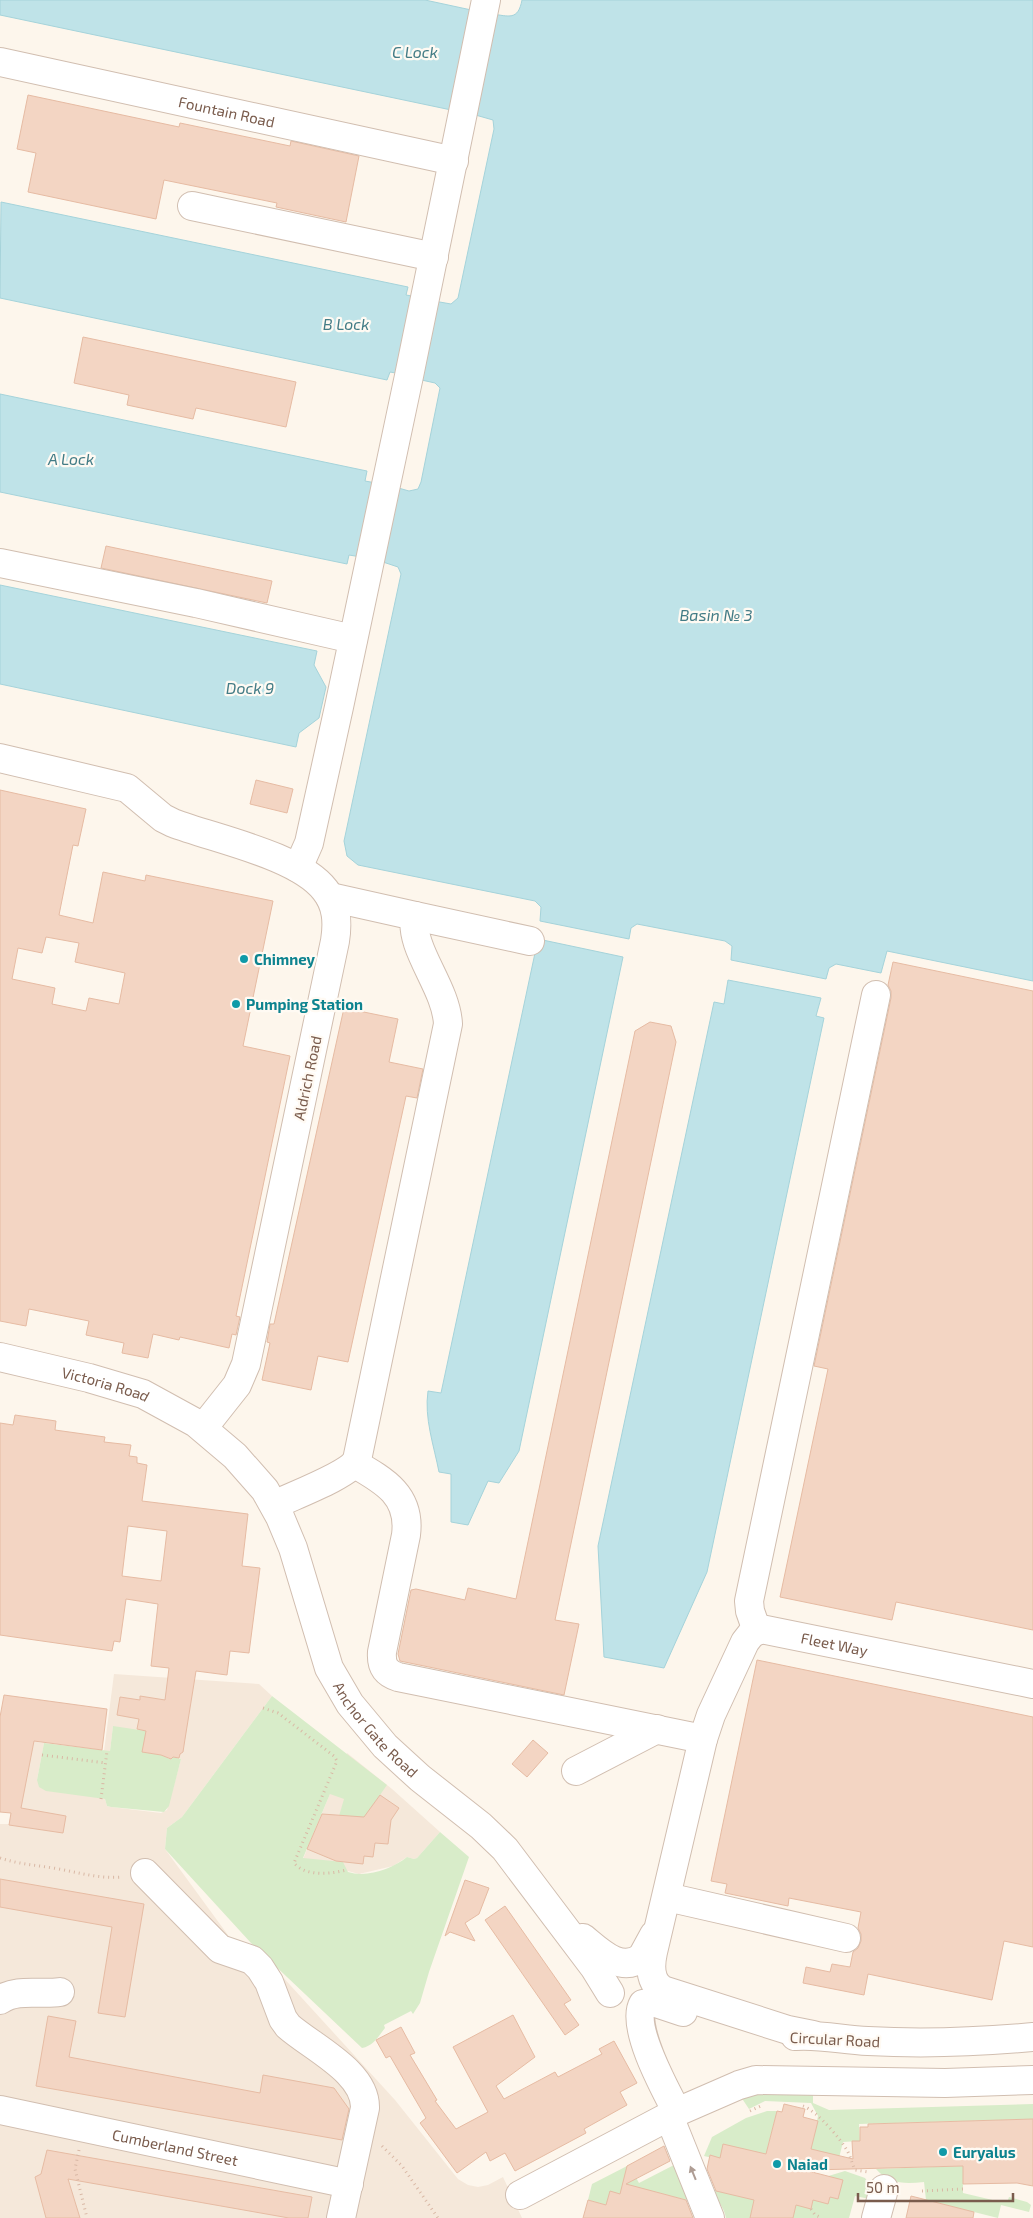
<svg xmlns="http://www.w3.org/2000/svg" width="1033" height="2218" viewBox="0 0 1033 2218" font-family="'Exo 2',sans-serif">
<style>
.residential{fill:#f5e8da}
.green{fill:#d8ecc9}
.water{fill:#bfe3e8;stroke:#a5d3da}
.building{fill:#f3d5c3;stroke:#e6bba3;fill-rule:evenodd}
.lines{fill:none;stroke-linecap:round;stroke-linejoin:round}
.minor-casing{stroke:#d1beb0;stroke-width:30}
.path{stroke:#d9b8a5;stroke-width:3;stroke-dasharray:1 4;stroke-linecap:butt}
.minor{stroke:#fff;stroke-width:28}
.oneway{fill:#af9d94}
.culture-dot{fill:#0f9aa8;stroke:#fffaf3;stroke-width:2}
.labels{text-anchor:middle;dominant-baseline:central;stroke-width:4.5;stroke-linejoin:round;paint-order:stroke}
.street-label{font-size:15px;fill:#7a5c4d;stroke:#fffaf3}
.culture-label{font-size:15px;font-weight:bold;fill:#0d838f;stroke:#fffaf3;text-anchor:start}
.water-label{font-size:16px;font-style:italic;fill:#437c86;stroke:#fffaf3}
</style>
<rect width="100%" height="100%" fill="#fdf6ec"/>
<g class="residential">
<path d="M114,1674l145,10 13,12 -90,121 -15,11 -2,21 71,97 34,17 125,137 63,79 10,6 10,2 10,-2 15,-8 19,41h-522v-394h9l15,-84 20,3 -7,37 68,19 2,7 4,1 50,6 6,-3 14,-51 -8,-2 -2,2 -10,-4 -19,-3 -29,-26 -3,25h-6z"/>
<path d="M347,1753l45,36 48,43 -23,26 -3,1 -7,-2 -14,9 -34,8 -56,-15z"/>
</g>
<g class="green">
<path d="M272,1696l115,89 -24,34 -24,-3 5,-17 -14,-5 -27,64 40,4 5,10c19,6 44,-3 59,-15l7,2 3,-1 23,-26 29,25 -40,115 -9,31 -7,11 -2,-3 -27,14 1,3c-7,9 -12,18 -23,20l-111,-105 -86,-94 2,-21 15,-11z"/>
<path d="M113,1726l33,5 -3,21 18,3 9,4 3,-2 8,2 -12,47 -5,6 -53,-5 -4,-1 -2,-7 -59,-8 -7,-4 -2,-7 7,-37 66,8z"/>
<path d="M743,2093l70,1v9l16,7 204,-6v15l-174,5 1,17 -17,1 -4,16 -28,-9 7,-33 -7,-13 -46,-2 -16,8 -8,-12z"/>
<path d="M767,2111h10l-11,43 -45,6 -17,-4 8,-19 34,-19z"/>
<path d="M629,2165l10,18 35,-18 17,36 -68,-17 -3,10 -10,-2 -4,13 -18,-5 4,-16z"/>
<path d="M963,2166v27l38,9 1,-2h6l1,-3 18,5 4,3 -2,7 -28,-7 -3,13 -72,-18 -2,-18c-20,2 -35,2 -48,-13z"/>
<path d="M845,2171l20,7 5,7v14l-15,-3 -6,22h-66l12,-32z"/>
<path d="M712,2189l47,11 -5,18h-28c-2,-12 -10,-18 -14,-29z"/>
</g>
<g class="water">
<path d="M0,0h425l51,11 -20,100 -456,-96z"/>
<path d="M522,0h511v981l-146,-30 -6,22 -45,-9 -7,4 -3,11 -95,-19 1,-14 -7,-5 -88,-17 -6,4 -2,11 -89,-18 1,-14 -6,-6 -177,-36 -11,-9 -3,-15 57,-267 -3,-7 -18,-6 15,-74 14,4 9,-2 3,-7 19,-94 -5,-5 -18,-4 17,-78 17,3 7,-6 36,-169 -1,-9 -21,-6 20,-100c17,2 26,7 30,-14z"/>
<path d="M1,202l407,85 -2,8 12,2 -17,77 -11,-2 -3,8 -387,-82z"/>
<path d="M0,394l367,77 -2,10 11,2 -15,74 -12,-2 -2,9 -347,-72z"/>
<path d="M0,585l317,66 -3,14 12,22 -7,31 -20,15 -3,14 -296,-63z"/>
<path d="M538,939l85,18 -104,494 -20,32 -11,-2 -20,44 -17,-3v-48l-12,-2c-5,-26 -15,-54 -11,-81l13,2z"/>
<path d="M728,980l93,18 -5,18 8,2 -117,554 -43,96 -60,-11 -6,-111 116,-544 10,2z"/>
</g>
<g class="building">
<path d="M28,95l151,32 1,-4 110,23 1,-5 68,15 -13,66 -70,-15 1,-4 -113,-23 -8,39 -128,-27 8,-39 -19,-4z"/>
<path d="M83,337l213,45 -10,45 -90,-19 -3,11 -66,-14 2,-10 -55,-12z"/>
<path d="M106,546l166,35 -5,22 -166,-35z"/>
<path d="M256,780l37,9 -6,24 -37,-9z"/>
<path d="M0,790l86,19 -8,37 -5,-1 -14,70 34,8 10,-51 42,9 1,-6 127,26 -30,145 47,10 -54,260 4,1 -4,18 -4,-1 -3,14 -49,-11 -1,3 -26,-6 -5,24 -26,-5 2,-10 -38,-8 3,-14 -60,-12 -3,17 -26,-5zM46,937l33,6 -4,19 50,11 -6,31 -30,-6 -3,13 -34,-7 3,-16 -43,-9 6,-31 24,5z"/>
<path d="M893,962l140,29v639l-137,-28 -4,18 -112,-23 48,-228 -14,-3 77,-368v-7l-3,-6z"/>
<path d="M344,1008l54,11 -9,43 34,7 -6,29 -11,-2 -58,266 -30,-6 -7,34 -49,-10 8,-37 -3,-1 3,-18h4z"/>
<path d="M650,1022l21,4 5,16 -121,578 24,4 -15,71 -164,-34 -2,-7 13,-64 5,-1 49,11 3,-12 48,11 119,-568z"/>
<path d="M15,1415l41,6 -1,9 50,7 -1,5 27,3 -2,11 8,1v6l10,2 -5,36 106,13 -6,52 18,2 -11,85 -19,-2 -3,24 -31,-4 -11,68 -2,13 -3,2 -1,4 -6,-1 -2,2 -10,-4 -19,-3 4,-21 -9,-2 2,-10 -22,-4 3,-18 20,3v-4l25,4 4,-32 -18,-2 7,-62 -32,-5 -6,43 -6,-1 -2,10 -112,-16v-212l13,2zM128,1526l39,5 -6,50 -39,-5z"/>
<path d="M757,1660l276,57v230l-29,-6 -12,59 -124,-26 -4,21 -61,-12 3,-16 24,5 2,-8 18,3 3,-15 5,-4 3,-7v-7l-3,-6 3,-16 -72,-14 -1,8 -63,-13 2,-9 -16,-3z"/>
<path d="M4,1695l103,14 -5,41 -68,-9 -13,67 45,8 -3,17 -54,-8 2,-12 -11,-1v-95z"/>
<path d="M533,1740l15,13 -21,24 -15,-13z"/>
<path d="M380,1795l19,13 -8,12 -3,24 -13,-1 -2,14 -9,-1 -1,8 -27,-3 -29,-12 15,-35 42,3z"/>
<path d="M0,1879l144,25 -19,113 -27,-4 14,-86 -112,-20z"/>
<path d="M465,1880l24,8 -10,26 -14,9 10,18 -25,-9 -5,4z"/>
<path d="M505,1906l66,94 -7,4 15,21 -14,10 -80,-115z"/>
<path d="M513,2015l22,42 -39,29 8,13 51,-27 3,5 44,-23 -3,-5 15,-8 23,42 -17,9 7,13 -43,24 2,4 -71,38 -10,-18 -15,8 -4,-9 -29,21 -37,-50 6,-5 -36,-62 -4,2 -10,-18 25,-13 14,26 -5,2 27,45 -2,1 21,28 32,-17 -35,-65z"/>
<path d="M48,2016l28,5 -7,36 191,36 3,-18 71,13 15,21 -7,31 -306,-54z"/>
<path d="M784,2104l21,5 -2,8 15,4 -7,28 42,10 -1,-18h8v-14h8v-3l165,-5v67l-16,-3 -54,1v-18l-151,4v2l31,8 -5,19 -8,-2 -2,7 -15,-4 -2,9 -15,-4 -3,13h-43l4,-18 -38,-9 -9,-22 3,-14 10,3 3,-14 43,10 11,-43 5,1z"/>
<path d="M664,2146l6,15 -44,23 60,16 7,18h-110l5,-18 18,5 4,-14 10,3 7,-28z"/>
<path d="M47,2150l265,47 -4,21h-19l-221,-39 12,39h-34l-11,-41 6,-3z"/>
<path d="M911,2196l63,16 -1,6h-67z"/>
</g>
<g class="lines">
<defs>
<g id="minor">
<path id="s1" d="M0,62l454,99"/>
<path d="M192,206l242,51"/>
<path d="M0,563l196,40 157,36"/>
<path d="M0,758l127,30 36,30 10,5c42,16 125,32 152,67 12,15 13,32 10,51l-89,423 -9,21 -34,43"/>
<path d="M298,868l11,-25 30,-136 70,-331 77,-376"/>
<path d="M415,916l115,25"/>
<path id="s2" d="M0,1357l89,21 54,16 53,29 39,33 30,34 15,27 13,31 36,120 21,36 35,42 35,32 61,48 24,23 89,118 16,26"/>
<path d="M355,1464c30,17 56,32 51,71l-24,117c-1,13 3,21 16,25l305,62 -50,213c-3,14 -4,30 10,38l125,40 25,5"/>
<path d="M274,1505c18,-9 75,-30 83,-45l91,-436c-2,-38 -39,-75 -33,-108l-85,-19"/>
<path d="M757,1631l-7,-20 -1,-10 127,-606"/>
<path id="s3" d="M703,1739l8,-24 34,-73 7,-9 9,-4 272,55"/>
<path d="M576,1771l81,-42"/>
<path d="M145,1873l75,76 32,11 8,8 9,14 14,37 5,7c25,22 78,46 77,82l-24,110"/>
<path d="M667,1897l179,41"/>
<path d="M583,1938c16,13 38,36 59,19l12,-22"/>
<path d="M0,2000c17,-12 40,-5 60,-8"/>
<path d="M795,2036c25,-2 48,4 73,5 55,3 110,1 165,-4"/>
<path id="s4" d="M0,2110l349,74"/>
<path d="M677,2112c-11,-21 -47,-86 -34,-108l10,-2 30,10"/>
<path d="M669,2116l41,102"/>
<path d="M520,2195l157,-83 62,-27 17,-5 189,3 88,-3"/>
<path d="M876,2218l8,-29"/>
</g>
</defs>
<use href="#minor" class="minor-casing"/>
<g class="path">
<path d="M263,1708l15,5 56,43 3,5 -43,102c12,14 37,11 52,7"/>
<path d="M42,1755l64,8"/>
<path d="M101,1799l6,-48"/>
<path d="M0,1858c18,6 35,7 53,10 24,4 45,11 69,9"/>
<path d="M803,2106c14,5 38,33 45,46 3,6 4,12 7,18l13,2"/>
<path d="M750,2111l13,-6"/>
<path d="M382,2146l20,20 36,52"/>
<path d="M79,2150l-4,19 12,49"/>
<path d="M922,2191l41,-2"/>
<path d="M811,2209l4,6 7,3"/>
</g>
<use href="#minor" class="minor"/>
</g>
<defs><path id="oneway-solid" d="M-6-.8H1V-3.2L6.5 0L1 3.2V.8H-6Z" transform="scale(1.25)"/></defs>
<use class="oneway" href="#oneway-solid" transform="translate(693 2173) rotate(-112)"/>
<g class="culture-dot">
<circle cx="244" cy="959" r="5"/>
<circle cx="236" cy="1004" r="5"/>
<circle cx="943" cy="2152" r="5"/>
<circle cx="777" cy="2164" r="5"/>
</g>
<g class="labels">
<g class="street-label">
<text stroke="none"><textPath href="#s1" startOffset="232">Fountain Road</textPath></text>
<text transform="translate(307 1078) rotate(-78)">Aldrich Road</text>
<text stroke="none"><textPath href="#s2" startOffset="109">Victoria Road</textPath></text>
<text stroke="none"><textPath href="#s3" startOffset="202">Fleet Way</textPath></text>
<text stroke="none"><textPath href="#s2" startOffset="572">Anchor Gate Road</textPath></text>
<text transform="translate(835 2039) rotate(3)">Circular Road</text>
<text stroke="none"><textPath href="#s4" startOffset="179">Cumberland Street</textPath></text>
</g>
<g class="culture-label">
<text x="254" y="959">Chimney</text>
<text x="246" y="1004">Pumping Station</text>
<text x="953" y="2152">Euryalus</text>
<text x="787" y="2164">Naiad</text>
</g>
<g class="water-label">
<text x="415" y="51">C Lock</text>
<text x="346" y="323">B Lock</text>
<text x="71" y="458">A Lock</text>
<text x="716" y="614">Basin № 3</text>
<text x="250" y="687">Dock 9</text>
</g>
</g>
<path d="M858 2193v8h155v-8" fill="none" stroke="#7a5c4d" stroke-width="2.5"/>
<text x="866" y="2193" font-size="15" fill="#7a5c4d" stroke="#fffaf3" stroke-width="4" paint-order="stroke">50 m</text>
</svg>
